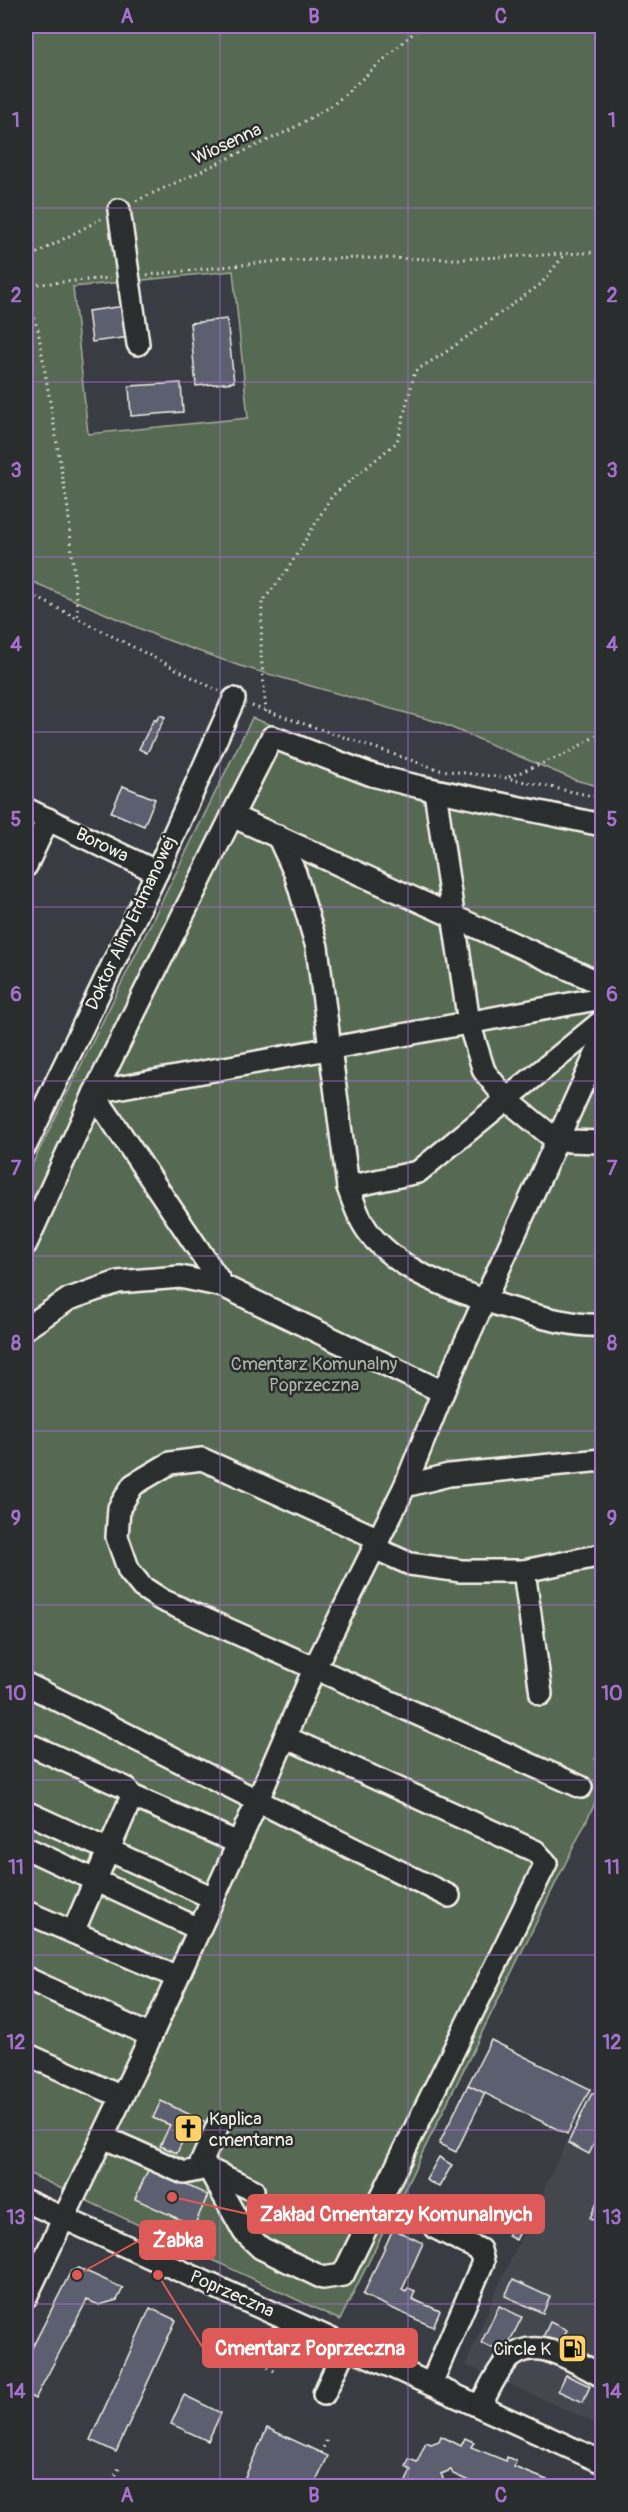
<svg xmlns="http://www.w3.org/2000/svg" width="628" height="2512" viewBox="0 0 628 2512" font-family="Pangolin,sans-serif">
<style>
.built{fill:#444650}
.green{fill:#576953;stroke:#a6ad9e;stroke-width:1.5;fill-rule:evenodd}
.building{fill:#5c5e6f;stroke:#f4f1e8;stroke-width:1.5}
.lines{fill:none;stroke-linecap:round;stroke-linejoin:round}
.minor-casing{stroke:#f4f1e8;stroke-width:26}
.path{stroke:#f4f1e8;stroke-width:3;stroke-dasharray:1.5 4.5;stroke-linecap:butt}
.minor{stroke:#2a2d2e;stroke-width:21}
.grid{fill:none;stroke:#a571cd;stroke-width:1.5;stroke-opacity:0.55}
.labels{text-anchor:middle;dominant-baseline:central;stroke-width:5;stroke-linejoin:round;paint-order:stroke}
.street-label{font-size:18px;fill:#f4f1e8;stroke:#2a2d2e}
.park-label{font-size:18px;fill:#adb4a5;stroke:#2a2d2e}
.poi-label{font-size:18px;fill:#f4f1e8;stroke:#2a2d2e;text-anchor:start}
.leader{fill:none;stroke:#de5a58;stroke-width:2}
.callout-dot{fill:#de5a58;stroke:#2a2d2e;stroke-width:2}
.callout{fill:#de5a58;stroke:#de5a58;stroke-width:2}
.callout-label{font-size:20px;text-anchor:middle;font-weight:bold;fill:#fff}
.neatline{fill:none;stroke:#a571cd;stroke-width:2}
.grid-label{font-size:20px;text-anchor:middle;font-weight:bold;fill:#a571cd}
</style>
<rect width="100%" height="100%" fill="#393c42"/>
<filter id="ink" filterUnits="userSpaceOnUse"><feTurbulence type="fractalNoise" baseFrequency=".0167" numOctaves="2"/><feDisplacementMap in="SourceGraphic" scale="12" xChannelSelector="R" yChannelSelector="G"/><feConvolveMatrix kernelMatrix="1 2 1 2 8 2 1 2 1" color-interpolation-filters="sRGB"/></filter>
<g filter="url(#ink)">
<path class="built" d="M592,2087l10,5v334l-136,-61 29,-72z"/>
<g class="green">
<path d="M26,26h576v761l-27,-7 -137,-58 -198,-56 -81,-29 -133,-58zM233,271l15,147 -160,16 -15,-147z"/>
<path d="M252,718l135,49 215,46v942l-7,4 7,3v27l-262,531 -314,-148v-995z"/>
</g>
<g class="building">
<path d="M125,306l5,31 -38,5 -4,-31z"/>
<path d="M227,319l7,63 -38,4 -6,-63z"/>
<path d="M181,383l2,29 -52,4 -2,-30z"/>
<path d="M160,715l5,2 -18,36 -8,-4 15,-30 2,2z"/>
<path d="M123,786l32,13 -11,27 -33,-14z"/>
<path d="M491,2040l99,49 -23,45 -99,-49z"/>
<path d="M468,2085l17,8 -29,59 -17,-8z"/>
<path d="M592,2093l10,5v29l-13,27 -21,-11z"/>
<path d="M161,2101l49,23 -7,16 -17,-7 -9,20 -17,-7 10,-21 -17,-7z"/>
<path d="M439,2157l13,8 -13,22 -13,-7z"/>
<path d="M149,2168l59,27 -14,31 -59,-27z"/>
<path d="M602,2191v33l-12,-6z"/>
<path d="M251,2194l18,8 3,-8 41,17 -10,22 -58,-25z"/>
<path d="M525,2203l7,4 -16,33 -8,-4z"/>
<path d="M393,2229l30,14 -21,47 4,2 2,-4 7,3 -3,8 28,12 -7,16 -70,-32z"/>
<path d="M79,2268l44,20 -6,12 -18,5 -12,-5 -52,99 -9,-5v-34l45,-89z"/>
<path d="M513,2280l37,17 -7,16 -38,-17z"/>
<path d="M499,2306l23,11 -18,36 -23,-10z"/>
<path d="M150,2308l26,12 -60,132 -26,-12z"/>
<path d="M550,2322l17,8 -17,35 -16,-8z"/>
<path d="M566,2375l24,11 -7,16 -25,-11z"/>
<path d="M184,2395l37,18 -13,28 -37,-17z"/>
<path d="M267,2428l61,28 -14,30h-73z"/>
<path d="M441,2436l20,10 4,-8 9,4 -3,5 35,14 1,-4 9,4 -2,6 33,13 -3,6h-64l-27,-12 -2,-4 -10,4 2,4 -4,8h-35l7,-16 -5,-3 3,-8 8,3 9,-20 5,2 8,-3z"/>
</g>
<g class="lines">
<defs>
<g id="minor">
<path d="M119,210l19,134"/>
<path d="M435,791l34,232 15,48 22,28 44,36 19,6 33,1"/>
<path d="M26,809l131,63"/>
<path d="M232,816l40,-79 100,38 48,12 182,38"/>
<path d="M278,836l17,37 22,74 31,240c7,20 13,38 27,53 9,9 21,19 32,26 36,24 153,63 195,59"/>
<path d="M26,866l22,-47"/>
<path d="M95,1092l507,-94"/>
<path d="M94,1094l129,192"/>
<path d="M26,1145l131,-273 77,-173"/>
<path d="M348,1187l70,-15 184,-151"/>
<path d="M26,1244l68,-150 138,-278 370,168"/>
<path d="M26,1328l43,-29 49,-17 62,-5 43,9 220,106"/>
<path d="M405,1486l44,-11 153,-15"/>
<path d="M379,1539l-177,-80 -32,4 -37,22 -14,23 -2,29 12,34 13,16 20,13 419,187"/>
<path d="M374,1548l36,16 51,7h63l78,-16"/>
<path d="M524,1571l17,123"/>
<path d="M26,1684c141,70 281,143 423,212"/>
<path d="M26,1743l100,45 6,8 106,47"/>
<path d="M26,1812l187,86"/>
<path d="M26,1848l173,81"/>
<path d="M26,1912l151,65"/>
<path d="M73,1932l59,-136"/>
<path d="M26,1978l125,58"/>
<path d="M26,2054l96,43"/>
<path d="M103,2137l81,36 14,-3 20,-45"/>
<path d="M208,2169l45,21"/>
<path d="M209,2169l35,63 17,16 62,30 20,-3 203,-412 -11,-12 -250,-114"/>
<path d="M26,2201l576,261"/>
<path d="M26,2297l125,-261 106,-234 58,-135 90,-181 38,-94 159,-351"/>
<path d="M431,2384l52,-122 -3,-12 -44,-22"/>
<path d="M324,2394l22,-48"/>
<path d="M480,2406c8,-14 15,-32 26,-44 28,-31 68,0 96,14"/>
</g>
</defs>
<use href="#minor" class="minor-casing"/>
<g class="path">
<path d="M136,201l152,-70 46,-27 87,-78"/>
<path d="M26,259l75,-40"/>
<path d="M147,275l122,-13 86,-4 107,1 140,-7"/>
<path d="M26,285l84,-7"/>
<path d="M26,295l12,35 30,179 10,109"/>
<path d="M26,592l193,99"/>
<path d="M252,706l188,64 67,8 95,20"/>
<path d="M266,712l-5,-59 1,-51 24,-30 46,-76 65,-54 18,-71 28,-17 98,-70 24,-30"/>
<path d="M509,777l59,-24 34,-21"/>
<path d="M265,2331l3,36 9,6"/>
<path d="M321,2453l6,-14"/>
<path d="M110,2486l9,-18"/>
</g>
<use href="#minor" class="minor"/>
</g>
</g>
<path class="grid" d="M220,26v2460M408,26v2460M26,208h576M26,382h576M26,557h576M26,732h576M26,907h576M26,1081h576M26,1256h576M26,1431h576M26,1605h576M26,1780h576M26,1955h576M26,2130h576M26,2304h576"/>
<defs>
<symbol id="church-square" viewBox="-11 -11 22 22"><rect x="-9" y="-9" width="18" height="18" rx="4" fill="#ffd166" stroke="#2a2d2e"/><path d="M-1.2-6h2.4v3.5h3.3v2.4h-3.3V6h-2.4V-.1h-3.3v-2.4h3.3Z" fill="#111"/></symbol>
<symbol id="fuel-square" viewBox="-11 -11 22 22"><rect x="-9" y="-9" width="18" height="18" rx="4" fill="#ffd166" stroke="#2a2d2e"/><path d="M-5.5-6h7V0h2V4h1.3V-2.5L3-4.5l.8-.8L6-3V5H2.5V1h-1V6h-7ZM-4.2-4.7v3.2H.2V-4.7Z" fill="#111"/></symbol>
</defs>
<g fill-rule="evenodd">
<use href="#church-square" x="172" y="2112" width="33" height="33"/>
<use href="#fuel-square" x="556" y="2332" width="33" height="33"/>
</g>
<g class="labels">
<g class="street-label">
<text transform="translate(227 144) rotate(-25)">Wiosenna</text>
<text transform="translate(102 845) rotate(26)">Borowa</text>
<text transform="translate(131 923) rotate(-65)">Doktor Aliny Erdmanowej</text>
<text transform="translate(232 2294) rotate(24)">Poprzeczna</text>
</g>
<g class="park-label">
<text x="314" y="1364">Cmentarz Komunalny<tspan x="314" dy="21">Poprzeczna</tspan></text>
</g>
<g class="poi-label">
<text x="209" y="2119">Kaplica<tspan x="209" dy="21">cmentarna</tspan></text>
<text x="551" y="2349" text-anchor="end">Circle K</text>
</g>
</g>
<path class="leader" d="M172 2197L248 2214M77 2275L140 2240M158 2275L203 2348"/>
<g class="callout-dot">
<circle cx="172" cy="2197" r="6"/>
<circle cx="77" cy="2275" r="6"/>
<circle cx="158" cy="2275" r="6"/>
</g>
<g class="callout">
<rect x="248" y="2195" width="296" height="38" rx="6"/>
<rect x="140" y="2221" width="75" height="38" rx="6"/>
<rect x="203" y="2329" width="214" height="38" rx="6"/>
</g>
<g class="callout-label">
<text x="396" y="2221">Zakład Cmentarzy Komunalnych</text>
<text x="178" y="2247">Żabka</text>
<text x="310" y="2355">Cmentarz Poprzeczna</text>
</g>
<rect width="628" height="2512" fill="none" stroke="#2a2d2e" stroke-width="66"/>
<rect x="33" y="33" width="562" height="2446" class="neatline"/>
<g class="grid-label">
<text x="127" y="23">A</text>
<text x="314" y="23">B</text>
<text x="501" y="23">C</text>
<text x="16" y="127">1</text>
<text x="612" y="127">1</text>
<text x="16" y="302">2</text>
<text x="612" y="302">2</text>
<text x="16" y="477">3</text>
<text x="612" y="477">3</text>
<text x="16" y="651">4</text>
<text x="612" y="651">4</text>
<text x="16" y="826">5</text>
<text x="612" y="826">5</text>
<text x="16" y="1001">6</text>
<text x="612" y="1001">6</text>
<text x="16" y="1175">7</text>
<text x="612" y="1175">7</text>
<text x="16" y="1350">8</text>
<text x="612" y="1350">8</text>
<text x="16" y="1525">9</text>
<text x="612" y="1525">9</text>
<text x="16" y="1700">10</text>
<text x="612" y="1700">10</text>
<text x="16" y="1874">11</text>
<text x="612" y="1874">11</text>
<text x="16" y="2049">12</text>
<text x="612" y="2049">12</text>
<text x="16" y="2224">13</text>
<text x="612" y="2224">13</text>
<text x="16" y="2398">14</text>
<text x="612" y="2398">14</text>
<text x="127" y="2502">A</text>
<text x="314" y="2502">B</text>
<text x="501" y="2502">C</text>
</g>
</svg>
